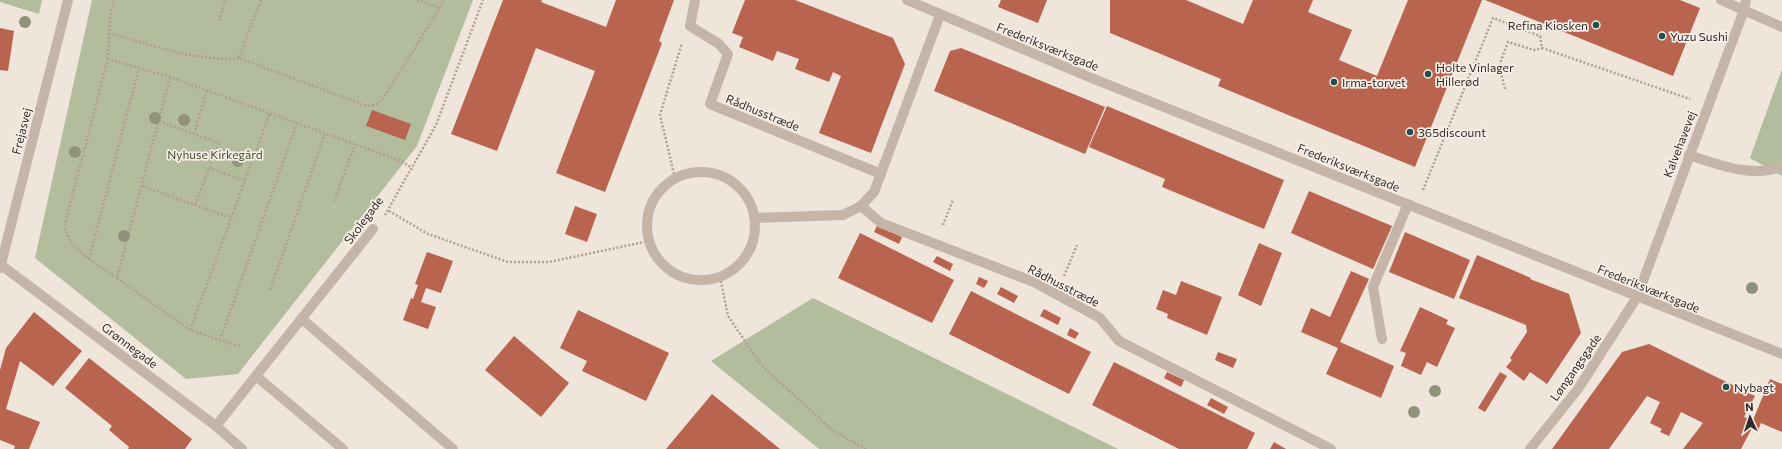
<svg xmlns="http://www.w3.org/2000/svg" width="1782" height="449" viewBox="0 0 1782 449" font-family="Commissioner,sans-serif">
<style>
.green{fill:#b3bc9d}
.building{fill:#b9644f}
.lines{fill:none;stroke-linecap:round;stroke-linejoin:round}
.path{stroke:#b19f93;stroke-width:2.5;stroke-dasharray:2 2;stroke-linecap:butt}
.service{stroke:#c5b5a8;stroke-width:10}
.minor{stroke:#c5b5a8;stroke-width:10}
.tertiary{stroke:#c5b5a8;stroke-width:10}
.tree{fill:#91927c}
.poi-dot{fill:#224f50;stroke:#f7efe7;stroke-width:1.5}
.labels{text-anchor:middle;dominant-baseline:central;stroke-width:3.5;stroke-linejoin:round;paint-order:stroke}
.poi-label{font-size:12px;fill:#332b28;stroke:#f7efe7;text-anchor:start}
.street-label{font-size:12px;fill:#332b28;stroke:#f7efe7}
.park-label{font-size:12px;fill:#444f2e;stroke:#f7efe7}
</style>
<rect width="100%" height="100%" fill="#efe5db"/>
<g class="green">
<path d="M0,0h42l-3,14 -39,-12z"/>
<path d="M92,0h381l-56,146 -179,228 -52,5 -151,-121z"/>
<path d="M1782,69v107l-32,-18z"/>
<path d="M813,298l305,151h-299l-108,-88z"/>
</g>
<g class="building">
<path d="M503,0h39l-1,2 65,25 10,-27h58l-15,41 3,2 -57,149 -49,-19 39,-102 -59,-23 -39,103 -46,-17z"/>
<path d="M745,0h50l98,38 12,26 -34,89 -52,-20 22,-57 -8,-4 -4,10 -34,-13 4,-10 -22,-8 -4,10 -34,-14 4,-10 -11,-4z"/>
<path d="M1001,0h46l-9,23 -40,-16z"/>
<path d="M1110,0h76l57,24 10,-24h60l-5,12 44,18 -13,30 38,16 31,-76h74l-67,167 -197,-81 3,-7 -111,-46z"/>
<path d="M1485,0h195l20,8 -27,68z"/>
<path d="M0,28l14,3 -6,40 -8,-1z"/>
<path d="M961,48l144,59 -20,47 -151,-63 16,-40z"/>
<path d="M1107,106l177,74 -20,49 -102,-42 3,-8 -76,-32z"/>
<path d="M372,110l39,14 -6,16 -39,-14z"/>
<path d="M1309,191l83,35 -19,43 -82,-36z"/>
<path d="M575,206l22,8 -10,28 -22,-8z"/>
<path d="M877,226l25,11 -3,7 -25,-12z"/>
<path d="M1405,232l65,28 -16,39 -65,-27z"/>
<path d="M860,233l94,47 -22,43 -94,-45z"/>
<path d="M1259,243l23,10 -21,53 -23,-11z"/>
<path d="M427,252l26,9 -12,32 -15,-5 -5,14 15,5 -8,22 -25,-9 8,-22 2,1 5,-14 -3,-1z"/>
<path d="M1477,255l54,23 -1,1 39,15 12,39 -34,51 -17,-12 -6,9 -18,-14 6,-7 -2,-2 17,-26 -1,-7 -67,-27z"/>
<path d="M937,256l16,8 -3,7 -17,-9z"/>
<path d="M1351,271l18,8 -29,63 54,24 -13,32 -55,-24 12,-26 -37,-16 10,-24 19,9z"/>
<path d="M979,277l9,4 -4,7 -8,-4z"/>
<path d="M1181,281l41,16 -15,38 -40,-17 1,-4 -12,-5 7,-19 13,5z"/>
<path d="M1001,287l17,9 -4,7 -17,-9z"/>
<path d="M971,291l120,61 -22,42 -120,-60z"/>
<path d="M1420,307l28,13 -2,4 9,4 -18,39 -10,-5 -6,13 -20,-9 5,-13 -6,-2z"/>
<path d="M1044,309l17,9 -3,7 -18,-9z"/>
<path d="M578,310l91,43 -23,48 -64,-30 5,-10 -27,-13z"/>
<path d="M34,312l48,39 -29,35 -33,-25 -14,48 34,13 -11,27h-15l1,-3 -15,-6v-70l6,-22z"/>
<path d="M1070,328l9,5 -4,6 -8,-4z"/>
<path d="M514,336l55,47 -28,34 -56,-47z"/>
<path d="M1649,344l106,52 -11,21 9,3 17,-41 12,5v48l-21,-9 -3,7 -6,-2 -11,21h-58l20,-26 -22,-11 -12,24 -9,-4 2,-3 -12,-6 10,-21 -13,-6 -38,53h-57l70,-97z"/>
<path d="M1218,352l19,7 -4,9 -18,-8z"/>
<path d="M89,358l103,81 -7,10h-57l1,-2 -20,-17 3,-4 -47,-38z"/>
<path d="M1114,362l141,71 -8,16h-68l-87,-44z"/>
<path d="M1167,372l17,8 -3,7 -17,-9z"/>
<path d="M1500,372l7,4 -22,36 -7,-4z"/>
<path d="M712,394l68,55h-114z"/>
<path d="M1211,398l17,9 -4,7 -17,-9z"/>
<path d="M1274,442l12,7h-16z"/>
</g>
<g class="lines">
<g class="path">
<path d="M417,0l23,8"/>
<path d="M219,21l6,-21"/>
<path d="M108,33c39,10 91,30 131,25l128,48 8,-1 7,-5 58,-92 3,-8"/>
<path d="M239,58l22,-58"/>
<path d="M108,59l2,-43 4,-16"/>
<path d="M170,77l-53,201 -28,-19 -17,-15 -8,-17 44,-168 62,18 231,84 11,7"/>
<path d="M1505,89l-6,-23 9,-24 26,8 8,-2"/>
<path d="M159,121l60,22 -24,62"/>
<path d="M194,134l13,-44"/>
<path d="M209,168l36,13"/>
<path d="M675,178l-15,-63 22,-72"/>
<path d="M142,186l89,32"/>
<path d="M1423,190l70,-172 47,18 2,12 148,51"/>
<path d="M334,201l21,-57"/>
<path d="M389,211l39,23 80,28h41l100,-21"/>
<path d="M385,215l51,-90 47,-125"/>
<path d="M943,225l10,-25"/>
<path d="M89,259l50,-191"/>
<path d="M1064,276l13,-31"/>
<path d="M720,277l8,39 33,49 71,65 34,19"/>
<path d="M117,278l73,52 52,17"/>
<path d="M270,290l55,-156"/>
<path d="M190,330l80,-217"/>
<path d="M220,340l77,-217"/>
</g>
<g class="service">
<path d="M695,0l-5,26 29,18 9,10 -18,50 171,70"/>
<path d="M1721,0l61,27"/>
<path d="M1689,155c27,9 65,24 93,11"/>
<path d="M861,206l20,17 153,59 66,36 19,23 212,108"/>
<path d="M302,319l151,130"/>
<path d="M1382,339l-9,-52 35,-83"/>
<path d="M256,376l87,73"/>
</g>
<g class="minor">
<circle cx="701" cy="226" r="54"/>
<path d="M755,218l88,-3 18,-9 13,-14 66,-177"/>
<path d="M1,265l215,161 26,23"/>
<path d="M216,426l157,-197"/>
<path d="M1530,449l48,-60 59,-92 107,-287 2,-10"/>
</g>
<g class="tertiary">
<path d="M907,0l182,77 693,277"/>
<path d="M0,268l68,-268"/>
</g>
</g>
<g class="tree">
<circle cx="25" cy="22" r="6"/>
<circle cx="155" cy="118" r="6"/>
<circle cx="184" cy="120" r="6"/>
<circle cx="75" cy="152" r="6"/>
<circle cx="238" cy="161" r="6"/>
<circle cx="124" cy="236" r="6"/>
<circle cx="1752" cy="288" r="6"/>
<circle cx="1435" cy="391" r="6"/>
<circle cx="1414" cy="412" r="6"/>
</g>
<g class="poi-dot">
<circle cx="1596" cy="25" r="4"/>
<circle cx="1662" cy="36" r="4"/>
<circle cx="1428" cy="74" r="4"/>
<circle cx="1334" cy="82" r="4"/>
<circle cx="1410" cy="132" r="4"/>
<circle cx="1726" cy="387" r="4"/>
</g>
<g class="labels">
<g class="poi-label">
<text x="1588" y="25" text-anchor="end">Refina Kiosken</text>
<text x="1670" y="36">Yuzu Sushi</text>
<text x="1436" y="67">Holte Vinlager<tspan x="1436" dy="14">Hillerød</tspan></text>
<text x="1342" y="82">Irma-torvet</text>
<text x="1418" y="132">365discount</text>
<text x="1734" y="387">Nybagt</text>
</g>
<g class="street-label">
<text transform="translate(1048 46) rotate(22)">Frederiksværksgade</text>
<text transform="translate(763 112) rotate(22)">Rådhusstræde</text>
<text transform="translate(21 131) rotate(-76)">Frejasvej</text>
<text transform="translate(1679 144) rotate(-69)">Kalvehavevej</text>
<text transform="translate(1349 167) rotate(22)">Frederiksværksgade</text>
<text transform="translate(363 220) rotate(-53)">Skolegade</text>
<text transform="translate(1064 285) rotate(27)">Rådhusstræde</text>
<text transform="translate(1649 288) rotate(22)">Frederiksværksgade</text>
<text transform="translate(130 345) rotate(37)">Grønnegade</text>
<text transform="translate(1575 367) rotate(-55)">Løngangsgade</text>
</g>
<g class="park-label">
<text x="215" y="154">Nyhuse Kirkegård</text>
</g>
</g>
<g transform="translate(1750 417) rotate(357)" stroke="#f7efe7" stroke-width="3" paint-order="stroke">
<path d="M0-3L7 15L0 10L-7 15Z" fill="#332b28"/>
<text y="-6" font-size="11" font-weight="bold" text-anchor="middle" fill="#332b28">N</text>
</g>
</svg>
